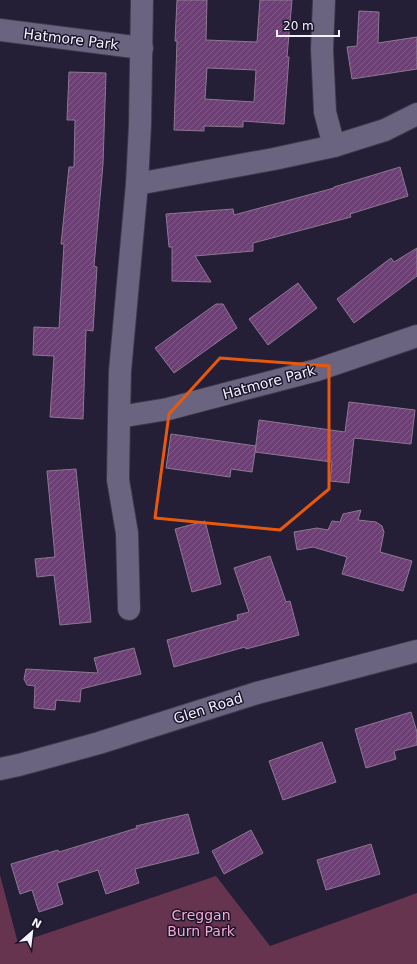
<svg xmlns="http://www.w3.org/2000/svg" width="417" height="964" viewBox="0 0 417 964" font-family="'DejaVu Sans',sans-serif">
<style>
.park{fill:#673450}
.building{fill:url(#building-hatch);stroke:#8d7890;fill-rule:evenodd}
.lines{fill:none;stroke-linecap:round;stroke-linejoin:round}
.minor-casing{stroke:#3c3749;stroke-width:24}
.tertiary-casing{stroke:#3c3749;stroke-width:24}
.minor{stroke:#6a6480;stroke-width:22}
.tertiary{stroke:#6a6480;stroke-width:22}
.marked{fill:none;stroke:#e8590c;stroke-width:3;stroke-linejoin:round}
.labels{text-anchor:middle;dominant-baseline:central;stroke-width:3;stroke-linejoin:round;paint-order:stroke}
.street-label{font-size:14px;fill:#f5f2ff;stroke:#1b152b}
.park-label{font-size:14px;fill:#f5a9cf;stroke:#1b152b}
</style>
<defs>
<pattern id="building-hatch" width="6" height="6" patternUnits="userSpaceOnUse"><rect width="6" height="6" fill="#6c4074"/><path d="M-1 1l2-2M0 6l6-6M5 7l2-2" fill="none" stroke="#825c89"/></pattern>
</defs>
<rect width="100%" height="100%" fill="#241e36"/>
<path class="park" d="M0,875l18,68 198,-67 54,70 147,-53v71h-417z"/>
<g class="building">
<path d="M177,0h30l-1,40 51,2 3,-42h32l-5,57h2l-5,67 -41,-3v6l-39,-1v5l-30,-1 3,-89h-2zM207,68l49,2 -2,32 -49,-3z"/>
<path d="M359,11l20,1 -1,31 39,-6v32l-65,10 -5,-32 10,-1z"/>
<path d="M69,72l37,1 -3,91 -9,102 3,1 -4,64 -7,-1 -3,89 -33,-2 4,-61 -21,-1 1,-28 25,1 5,-84h-3l8,-77h5l1,-47h-8z"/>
<path d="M400,167l8,29 -58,18 1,3 -98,26v8l-58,5 16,26 -39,-1v-34h-3l-3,-33 67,-5 1,6 100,-27v-1z"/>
<path d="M417,248v28l-63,47 -17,-24 54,-41 3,4z"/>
<path d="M298,283l19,25 -49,37 -19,-26z"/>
<path d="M216,304h7l14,24 -63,45 -19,-25z"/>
<path d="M349,402l66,8 -4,34 -57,-6 -5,45 -19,-2 2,-19 -77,-10 4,-32 86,12z"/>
<path d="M171,434l85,12 -4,26 -21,-3 -1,8 -64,-9z"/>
<path d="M76,469l15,153 -31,3 -6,-50 -17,2 -2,-18 20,-2 -8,-86z"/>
<path d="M361,510l-3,10 18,2 6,4 2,6 -4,20 32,9 -9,30 -61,-17 5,-17 -34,-10 -16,3 -3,-18 23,-4 11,2 4,-9 8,1 3,-8z"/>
<path d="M205,521l16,63 -29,8 -17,-63z"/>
<path d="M270,556l16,46 4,-1 9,34 -53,14 -1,-2 -71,20 -7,-27 71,-20 -1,-5 12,-3 -15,-44z"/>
<path d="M134,648l7,26 -60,15 -1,13 -24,-2 -1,10 -21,-2 1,-22 -8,-1 -3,-6 2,-10 72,4 -4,-15z"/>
<path d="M411,712l6,20v13l-23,6 2,8 -30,9 -11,-39z"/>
<path d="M322,742l14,40 -53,18 -14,-39z"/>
<path d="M188,814l11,39 -64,16 4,14 -33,11 -8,-24 -41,13 6,21 -24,8 -7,-22 -12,4 -9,-30 47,-14 1,2 78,-24 -1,-2z"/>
<path d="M251,830l12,23 -39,21 -12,-23z"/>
<path d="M371,844l9,30 -54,16 -9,-30z"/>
</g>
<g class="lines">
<defs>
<g id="minor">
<path d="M324,0l-2,49 3,63 9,34"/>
<path d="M0,30l142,18"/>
<path d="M137,184l137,-25 60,-13 51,-16 32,-16"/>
<path d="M119,417l49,-8 149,-39 100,-34"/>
<path d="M129,609l-2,-76 -9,-53 1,-63 1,-46 17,-187 3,-59 2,-125"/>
</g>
<path id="tertiary" d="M0,769l19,-4 80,-22 158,-50 160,-42"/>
</defs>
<use href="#minor" class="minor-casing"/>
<use href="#tertiary" class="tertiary-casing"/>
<use href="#minor" class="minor"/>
<use href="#tertiary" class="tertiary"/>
</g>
<path class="marked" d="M220,358l109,8v123l-49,41 -125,-12 14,-104z"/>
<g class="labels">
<g class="street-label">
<text transform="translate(71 39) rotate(7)">Hatmore Park</text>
<text transform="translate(269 382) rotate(-15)">Hatmore Park</text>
<text transform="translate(208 708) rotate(-18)">Glen Road</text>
</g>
<g class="park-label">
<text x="201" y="915">Creggan<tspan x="201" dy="16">Burn Park</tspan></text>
</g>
</g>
<g transform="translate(32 932) rotate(28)" stroke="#1b152b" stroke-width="3" paint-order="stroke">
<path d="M0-3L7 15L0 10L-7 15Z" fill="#f5f2ff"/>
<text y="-6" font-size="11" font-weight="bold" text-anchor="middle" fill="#f5f2ff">N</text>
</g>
<path d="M277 30v6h62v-6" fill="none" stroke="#f5f2ff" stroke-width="2"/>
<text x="283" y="30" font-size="12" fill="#f5f2ff" stroke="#1b152b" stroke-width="3" paint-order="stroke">20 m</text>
</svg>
